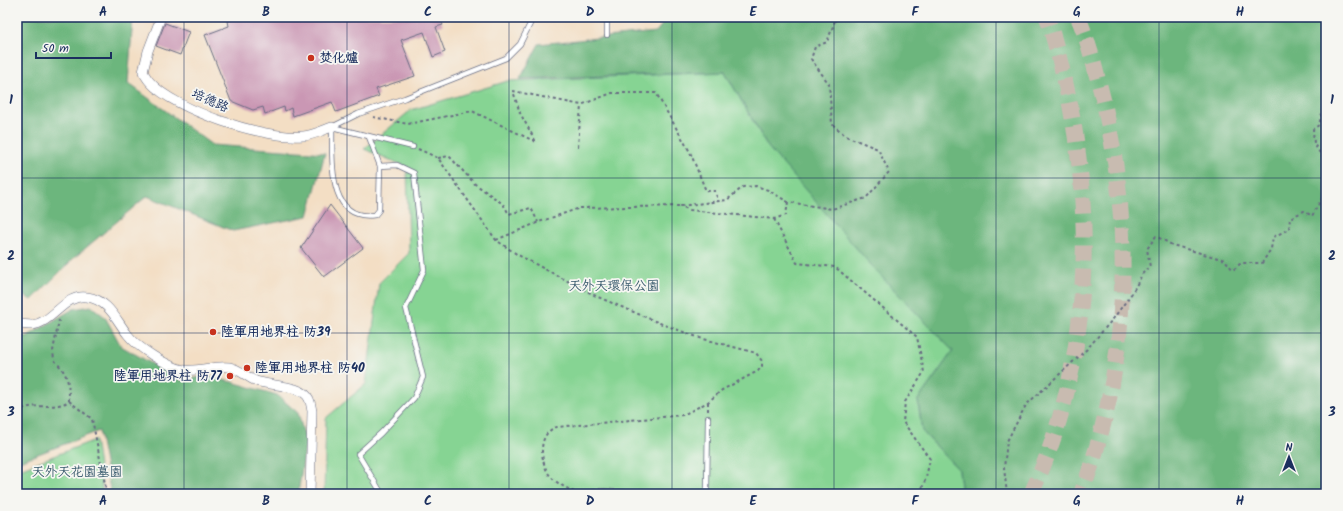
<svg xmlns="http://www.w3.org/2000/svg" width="1343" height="511" viewBox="0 0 1343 511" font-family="Kalam,'LXGW WenKai TC',sans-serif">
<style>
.green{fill:#86d493;stroke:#508278}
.forest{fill:#6cb67d;stroke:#44726e}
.building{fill:#ca97b4}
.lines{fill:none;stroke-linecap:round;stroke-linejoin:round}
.highway-tunnel{stroke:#c8bbb0;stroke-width:16;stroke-dasharray:16 8;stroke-linecap:butt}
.lane-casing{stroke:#676c82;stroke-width:6}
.street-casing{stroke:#676c82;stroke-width:10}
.path{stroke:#676c82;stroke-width:2;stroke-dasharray:3 3;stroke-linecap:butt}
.lane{stroke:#fff;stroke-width:4.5}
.street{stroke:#fff;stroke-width:9}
.grid{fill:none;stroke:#1b2f5e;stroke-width:1;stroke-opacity:0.55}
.poi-dot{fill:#c8321e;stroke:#f6f6f2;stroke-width:1.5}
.labels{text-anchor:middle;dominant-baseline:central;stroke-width:3.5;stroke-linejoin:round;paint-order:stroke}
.poi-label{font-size:13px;font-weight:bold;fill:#1b2f5e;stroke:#f6f6f2;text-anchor:start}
.street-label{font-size:13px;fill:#1b2f5e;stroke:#f6f6f2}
.park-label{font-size:13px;fill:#36586b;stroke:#f6f6f2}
.neatline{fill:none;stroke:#1b2f5e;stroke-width:1.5}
.grid-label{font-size:13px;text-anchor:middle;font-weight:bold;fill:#1b2f5e}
</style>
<rect width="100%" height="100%" fill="#f6f6f2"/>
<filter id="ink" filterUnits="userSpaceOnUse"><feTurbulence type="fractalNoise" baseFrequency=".025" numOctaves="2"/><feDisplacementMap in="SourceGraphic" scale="8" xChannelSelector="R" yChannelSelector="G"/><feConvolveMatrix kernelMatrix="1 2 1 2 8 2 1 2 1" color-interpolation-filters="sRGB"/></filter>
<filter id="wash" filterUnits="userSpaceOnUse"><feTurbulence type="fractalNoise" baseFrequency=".012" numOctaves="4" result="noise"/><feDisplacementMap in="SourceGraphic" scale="16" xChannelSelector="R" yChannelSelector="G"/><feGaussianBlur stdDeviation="0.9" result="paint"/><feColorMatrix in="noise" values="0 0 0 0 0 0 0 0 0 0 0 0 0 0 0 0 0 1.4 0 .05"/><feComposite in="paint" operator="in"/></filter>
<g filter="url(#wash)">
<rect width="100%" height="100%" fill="#f3dec4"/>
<g class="green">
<path d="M725,72l43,75 185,204 -35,49 4,31 37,39 3,24h-638l2,-76 40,-34 13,-101 30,-30 -2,-86 -43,-18 47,-39 97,-29z"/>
<path d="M95,440l8,54h-86v-24z"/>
</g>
<g class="forest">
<path d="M17,17h116l-5,66 84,62 113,8 -17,63 -75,15 -86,-35 -73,62 -42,42 -15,-7z"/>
<path d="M668,17h658v477h-364l-3,-24 -37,-39 -4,-31 35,-49 -75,-78 -110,-126 -43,-75 -205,7 19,-35 117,-12z"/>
<path d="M91,306l14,11 16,29 61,35 23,-5 27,6 45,13 21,18 8,29 -8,52h-187l-12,-63 -82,31v-130l9,5 47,-28z"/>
</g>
<g id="blocks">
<g class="building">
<path d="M238,17h201l4,8 -7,2 9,25 -12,5 -9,-25 -23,8 14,36 -39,13 3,7 -43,16 -4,-10 -39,14 -2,-8 -6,3 -1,-4 -19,7 -2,-7 -10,3 -22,-9 -26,-66 24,-9 -1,-5z"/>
<path d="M165,23l24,9 -9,23 -24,-9z"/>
<path d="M330,205l33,43 -39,29 -23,-29z"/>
</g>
</g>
</g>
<g filter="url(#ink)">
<use href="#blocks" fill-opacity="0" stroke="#676c82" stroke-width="1"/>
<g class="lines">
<g class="highway-tunnel">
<path d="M1078,17c11,25 17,52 24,78 32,132 28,272 -21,399"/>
<path d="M1031,494c69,-147 66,-325 16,-477"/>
</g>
<defs>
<g id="lane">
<path d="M607,35v-18"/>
<path d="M332,127l26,-13 47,-16 101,-40 14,-14 10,-20v-7"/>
<path d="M332,127c1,31 -6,95 43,88l4,-5 1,-44"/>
<path d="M332,127l81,20"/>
<path d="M369,137l11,29 17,-1 17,8 10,97 -18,38 17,69 -9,21 -33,35 -23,21 24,40"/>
<path d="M585,494l16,-3 42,3"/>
<path d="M703,494l4,-4 1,-72"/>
</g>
<g id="street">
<path d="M161,17l-13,34 -5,21c2,3 4,7 7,10 24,28 116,58 153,54 9,0 20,-6 29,-9"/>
<path d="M17,324c5,0 10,1 15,1 21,-2 33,-32 55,-28 22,3 29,23 41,38 10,13 40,32 56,35 15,2 30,-5 45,-3 11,2 17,10 27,14 14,5 47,4 53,18 2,4 2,8 3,12l-2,83"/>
</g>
</defs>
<use href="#lane" class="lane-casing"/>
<use href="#street" class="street-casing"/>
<g class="path">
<path d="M1326,96l-7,29 -6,4 1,15 12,18"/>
<path d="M373,117l35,7 64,-13 64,31 -16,-29 -7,-22 68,14 31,-12h44l34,59 16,39h9l3,9"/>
<path d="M578,147l3,-42"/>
<path d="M418,149l20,9 58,82 22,15 80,42 64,27 38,14 56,15 6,8v5l-4,5 -36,19 -14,12 -25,13 -126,12c-21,6 -17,37 -6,50 6,7 18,12 26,17"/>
<path d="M438,158l11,-2 26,28 28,20 6,10 22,-6 7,14"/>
<path d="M788,202l-2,13 -12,4 -84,-9 -9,-4 46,-6 16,-13 13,-1 12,4 20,12 44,7 34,-11 23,-26 -11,-23 -32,-13 -14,-12 -3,-40 -18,-25 4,-12 12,-5 8,-21 5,-4"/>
<path d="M774,219l23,44 38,4 82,70 7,35 -19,30 -2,20 27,37 -4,19 -6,16"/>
<path d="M496,240l43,-18 41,-14 101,-2"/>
<path d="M69,401l23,18 15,75"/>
<path d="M708,402v9"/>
<path d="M17,412c15,-11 37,-1 52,-11 0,-20 -1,-27 -15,-41l-1,-9 6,-31"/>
<path d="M1007,494l-3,-26 3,-27 19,-36 61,-56 26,-30 19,-26 11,-20 7,-6 -3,-18 9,-13 16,9 53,15 8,10 8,-7h21l9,-14 2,-12 16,-8 1,-11 14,-7 8,5 14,-25"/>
</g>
<use href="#lane" class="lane"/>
<use href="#street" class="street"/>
</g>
</g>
<path class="grid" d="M184,17v477M347,17v477M509,17v477M672,17v477M834,17v477M996,17v477M1159,17v477M17,178h1309M17,333h1309"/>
<g class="poi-dot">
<circle cx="311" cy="58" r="4"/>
<circle cx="213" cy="332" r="4"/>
<circle cx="247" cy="368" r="4"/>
<circle cx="230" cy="376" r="4"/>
</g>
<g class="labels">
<g class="poi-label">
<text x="319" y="58">焚化爐</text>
<text x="221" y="332">陸軍用地界柱 防39</text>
<text x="255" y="368">陸軍用地界柱 防40</text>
<text x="222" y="376" text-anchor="end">陸軍用地界柱 防77</text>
</g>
<g class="street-label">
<text transform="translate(210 101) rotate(24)">培德路</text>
</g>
<g class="park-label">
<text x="614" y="286">天外天環保公園</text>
<text x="77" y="472">天外天花園墓園</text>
</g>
</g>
<rect width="1343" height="511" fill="none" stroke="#f6f6f2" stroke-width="44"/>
<g transform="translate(1289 457)" stroke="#f6f6f2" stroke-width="3" paint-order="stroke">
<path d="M0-3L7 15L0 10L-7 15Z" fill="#1b2f5e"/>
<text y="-6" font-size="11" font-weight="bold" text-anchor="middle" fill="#1b2f5e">N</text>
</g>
<path d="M36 52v6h75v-6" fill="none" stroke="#1b2f5e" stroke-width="2"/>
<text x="42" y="52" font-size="12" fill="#1b2f5e" stroke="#f6f6f2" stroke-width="3" paint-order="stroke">50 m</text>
<rect x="22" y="22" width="1299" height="467" class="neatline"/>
<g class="grid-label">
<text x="103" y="16">A</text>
<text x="266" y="16">B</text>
<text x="428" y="16">C</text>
<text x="590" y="16">D</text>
<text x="753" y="16">E</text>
<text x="915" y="16">F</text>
<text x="1077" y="16">G</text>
<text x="1240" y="16">H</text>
<text x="11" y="104">1</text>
<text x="1332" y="104">1</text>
<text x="11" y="260">2</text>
<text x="1332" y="260">2</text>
<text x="11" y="416">3</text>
<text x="1332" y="416">3</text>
<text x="103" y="505">A</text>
<text x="266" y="505">B</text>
<text x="428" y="505">C</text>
<text x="590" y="505">D</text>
<text x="753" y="505">E</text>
<text x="915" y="505">F</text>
<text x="1077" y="505">G</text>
<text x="1240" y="505">H</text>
</g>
</svg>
